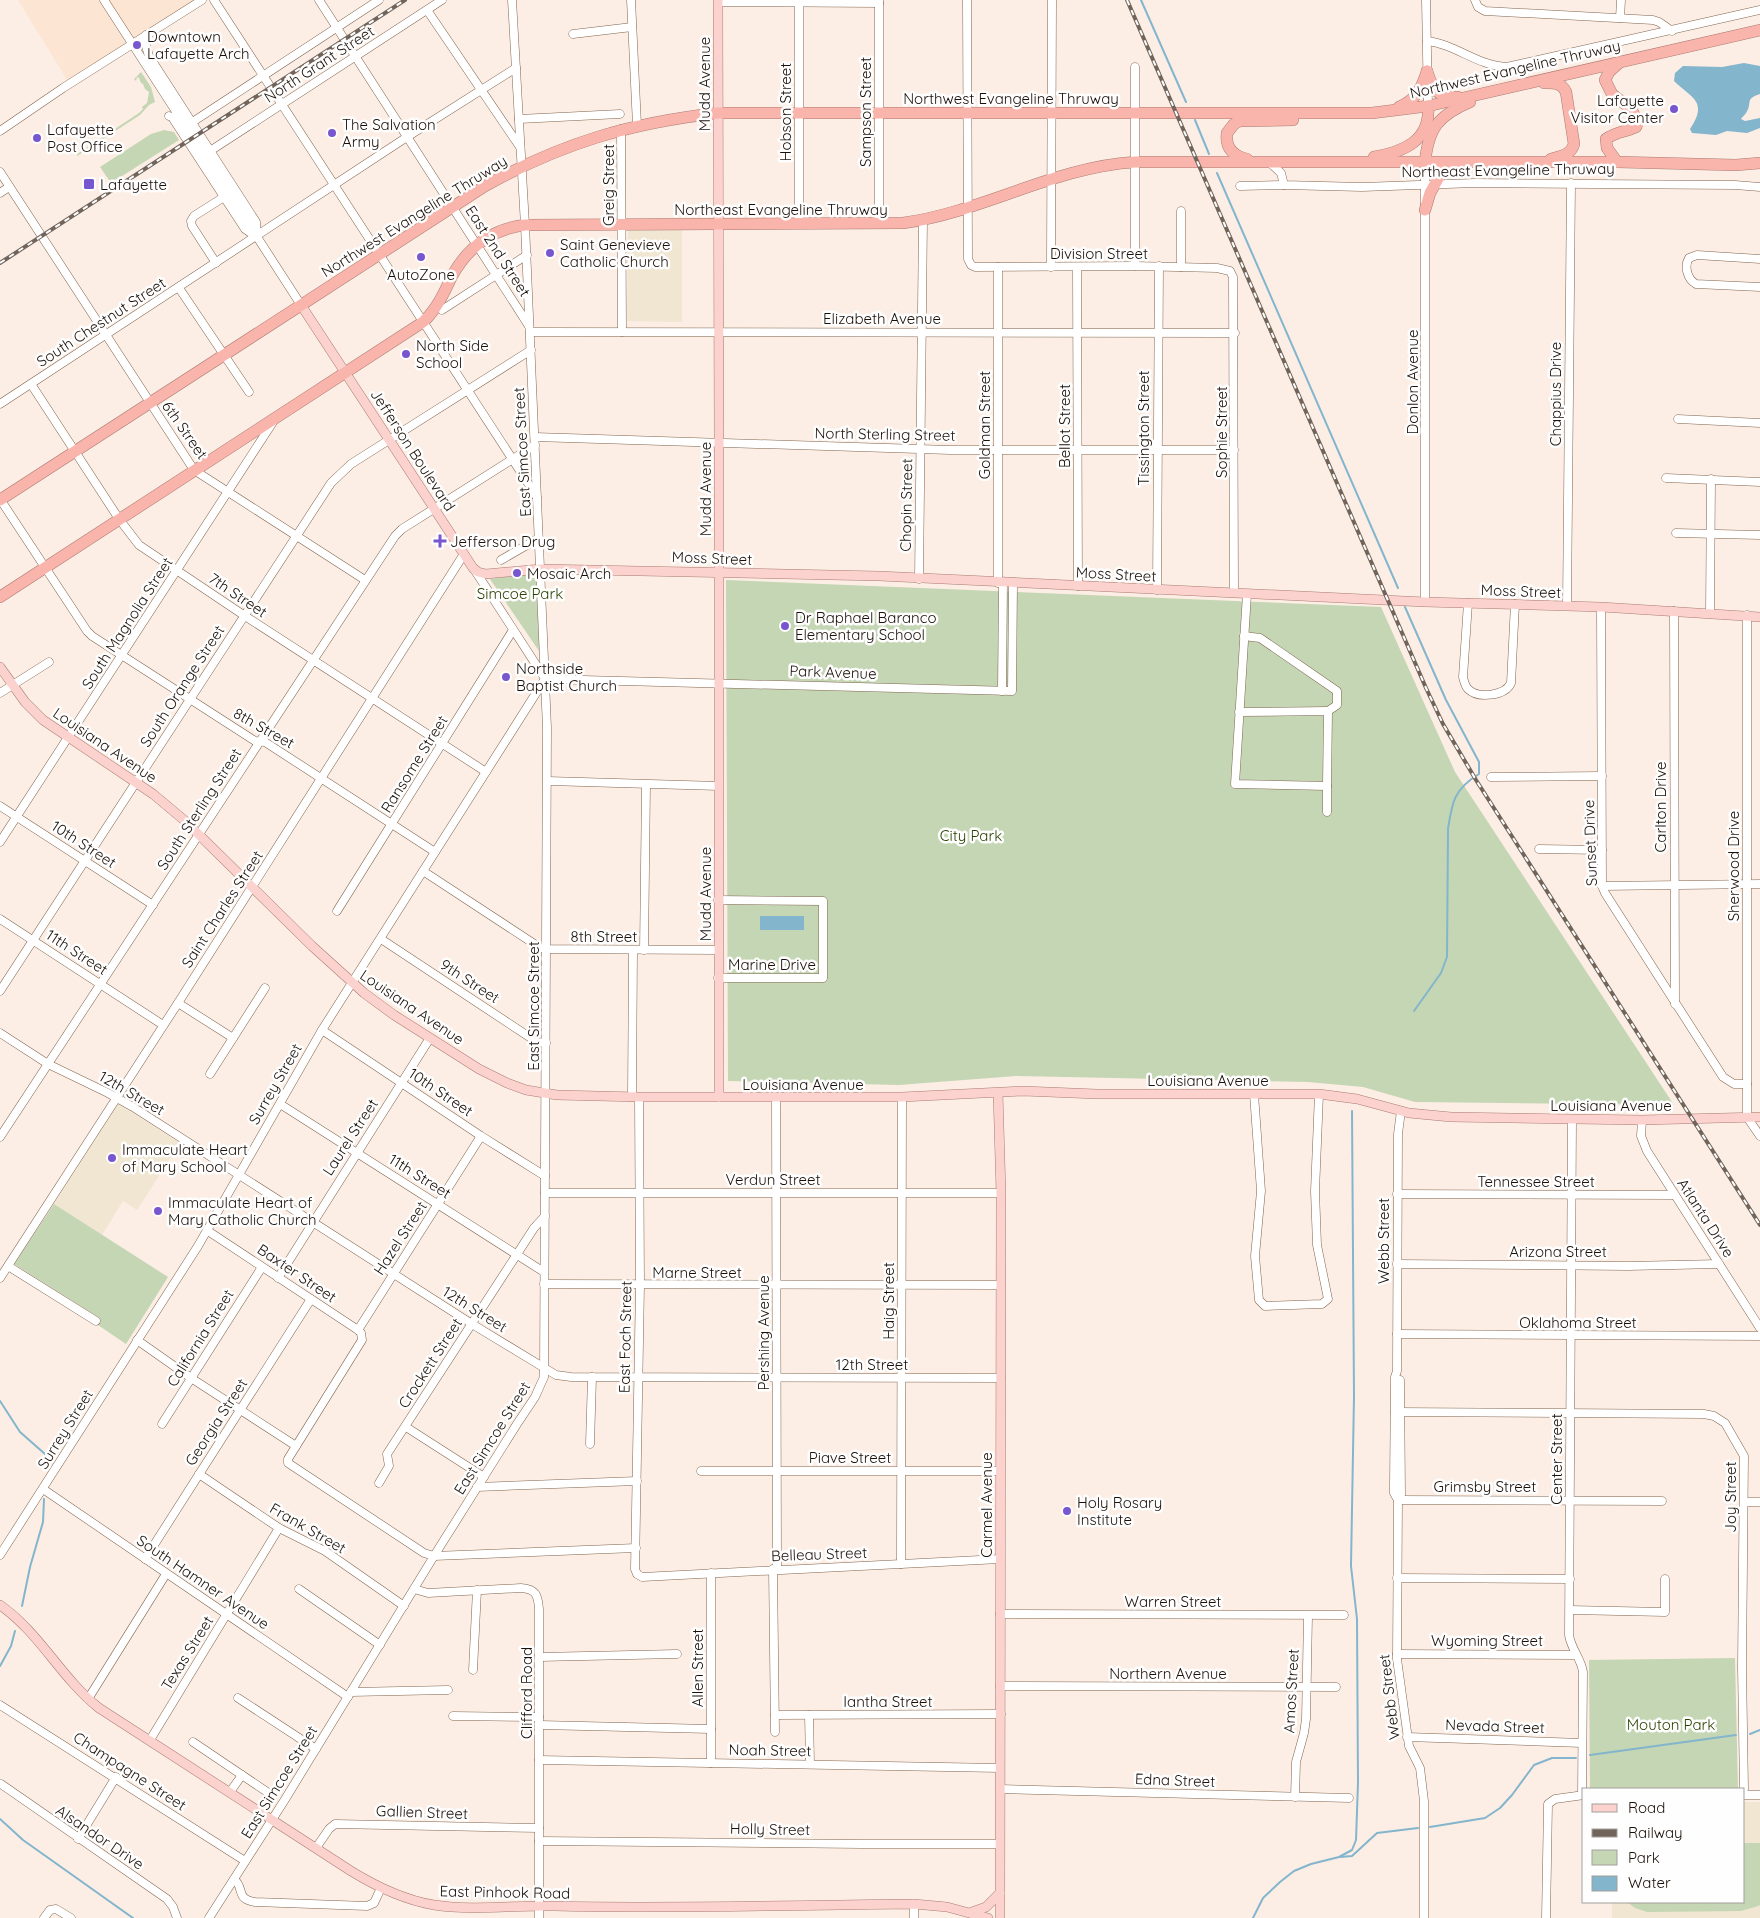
<svg xmlns="http://www.w3.org/2000/svg" width="1760" height="1918" viewBox="0 0 1760 1918" font-family="Quicksand,sans-serif">
<style>
.built{fill:#fce5d3}
.education{fill:#f0e6d1}
.green{fill:#c5d6b4}
.water{fill:#83b5cd}
.lines{fill:none;stroke-linecap:round;stroke-linejoin:round}
.stream{stroke:#83b5cd;stroke-width:2}
.minor-casing{stroke:#81654f;stroke-width:9}
.major-casing{stroke:#ab7b72;stroke-width:10}
.highway-casing{stroke:#ab7b72;stroke-width:12}
.minor{stroke:#fff;stroke-width:8}
.major{stroke:#fbd2cd;stroke-width:9}
.highway{stroke:#f9b4ab;stroke-width:11}
.rail-casing{stroke:#70645b;stroke-width:4}
.rail{stroke:#fefefe;stroke-width:2;stroke-dasharray:5.5;stroke-linecap:butt}
.poi-dot{fill:#7756cf;stroke:#fefefe;stroke-width:2}
.labels{text-anchor:middle;dominant-baseline:central;stroke-width:5;stroke-linejoin:round;paint-order:stroke}
.poi-label{font-size:15px;fill:#1b1008;stroke:#fefefe;text-anchor:start}
.street-label{font-size:15px;fill:#1b1008;stroke:#fefefe}
.park-label{font-size:15px;fill:#2a4200;stroke:#fefefe}
</style>
<rect width="100%" height="100%" fill="#fceee4"/>
<path class="built" d="M18,0h176l-125,83z"/>
<g class="education">
<path d="M628,230h54v92l-55,-1z"/>
<path d="M118,1104l62,39 -43,67 -14,-9 -21,34 -48,-31z"/>
<path d="M1744,1802h16v116h-148v-16h132z"/>
</g>
<g class="green">
<path d="M141,72l10,15 4,15 -6,3 -9,10 -63,41v-2l62,-41 4,-4 -1,-2 5,-4 2,-11 -4,-3 -2,-5 -2,-1 -2,-5 -2,-1 -1,4 -2,-2z"/>
<path d="M164,130l10,2 5,8 -68,43 -11,-16 51,-33z"/>
<path d="M538,572l1,79 -49,-72z"/>
<path d="M726,580l655,27 74,165 219,333 -259,-3 -52,-15 -55,-5 -292,-6 -117,9 -171,-4z"/>
<path d="M54,1204l114,73 -42,67 -31,-21 3,-6 -84,-53z"/>
<path d="M1735,1658l3,131h-148l-1,-129z"/>
<path d="M1744,1843h16v62l-2,1 -17,5 -94,1 -12,-4 -8,-6h117z"/>
</g>
<g class="water">
<path d="M1744,63l16,3v28c-16,5 -7,9 -14,19 -1,2 -4,4 -5,6l4,2 15,-3v10l-13,5 -20,-2 -11,4 -24,-2 -2,-4c19,-28 1,-31 -16,-48l1,-8 8,-7 39,1z"/>
<rect x="760" y="916" width="44" height="14"/>
</g>
<g class="lines">
<g class="stream">
<path d="M1141,0l45,102"/>
<path d="M1195,120l14,34"/>
<path d="M1217,173l181,415"/>
<path d="M1405,607l41,93 33,62v12c-25,15 -27,28 -31,55l-1,128 -6,16 -27,38"/>
<path d="M0,1401l20,31 25,22 1,11"/>
<path d="M22,1606l8,-39 13,-45 1,-23"/>
<path d="M0,1666l11,-20 4,-15"/>
<path d="M1750,1734l10,-4"/>
<path d="M1590,1755l146,-20"/>
<path d="M0,1819l23,21 110,78"/>
<path d="M1430,1827l55,-9 15,-10 12,-13 22,-30 18,-7h24"/>
<path d="M1340,1857l12,-1 25,-23 41,-5"/>
<path d="M1253,1918l10,-20 17,-16 14,-11 17,-7 28,-7 13,-7 4,-10 2,-57 -1,-164 -6,-53 3,-170 -2,-285"/>
</g>
<defs>
<g id="minor">
<path d="M104,0l197,305"/>
<path d="M214,0l323,497"/>
<path d="M319,0l210,326"/>
<path d="M631,0l6,125"/>
<path d="M967,0l1,259 3,6 4,2 160,-1 82,2 13,3 3,6 1,316"/>
<path d="M1426,0l2,106"/>
<path d="M1475,0l3,7 7,4 168,9 6,2 13,9"/>
<path d="M718,2l161,1"/>
<path d="M427,10l93,137"/>
<path d="M1620,18l1,-18"/>
<path d="M573,34l59,-7"/>
<path d="M146,35v11l3,10 107,166 1,14"/>
<path d="M1427,41c28,3 51,25 80,26l253,-57"/>
<path d="M1135,67v199"/>
<path d="M169,116l3,1 73,112 10,7"/>
<path d="M519,119l101,-5"/>
<path d="M191,123l188,-123"/>
<path d="M621,129l1,203"/>
<path d="M0,131l63,-43 139,-88"/>
<path d="M210,151l232,-151"/>
<path d="M1269,162l12,11 3,12 78,2 113,-4 260,2 25,2"/>
<path d="M1425,163v439"/>
<path d="M0,172l194,298 171,110"/>
<path d="M1240,186l44,-1"/>
<path d="M0,193l9,-6"/>
<path d="M799,224v-224"/>
<path d="M879,224v-224"/>
<path d="M1760,259l-63,-4 -8,3c-5,8 -2,21 7,26l64,3"/>
<path d="M216,263l-24,-37 -1,-5 3,-5 30,-19"/>
<path d="M1051,267l1,-267"/>
<path d="M1077,267l1,319"/>
<path d="M1181,267v-56"/>
<path d="M179,288l70,104"/>
<path d="M442,310l85,-55"/>
<path d="M530,332l705,1"/>
<path d="M31,384l88,135 20,26 106,71 241,156"/>
<path d="M0,404l407,-267 109,-69"/>
<path d="M1678,419l82,4"/>
<path d="M535,437l415,13h284"/>
<path d="M1666,478l94,4"/>
<path d="M0,499l87,132 5,5 163,105 10,1 170,110"/>
<path d="M1676,533l84,2"/>
<path d="M501,560l38,-22"/>
<path d="M474,569l70,108"/>
<path d="M919,579l4,-359"/>
<path d="M998,583v-316"/>
<path d="M1157,590l2,-324"/>
<path d="M1468,603l-5,74c1,4 2,9 5,12 10,10 37,7 43,-6l4,-79"/>
<path d="M1567,606l4,-423"/>
<path d="M1601,607l1,279 3,7 118,184 11,7h13"/>
<path d="M1674,611l1,393"/>
<path d="M1710,613l1,-134"/>
<path d="M1747,615v502l13,19"/>
<path d="M1244,636l16,2 77,53v14l-9,6"/>
<path d="M545,679l467,12 1,-108"/>
<path d="M1002,691l1,-108"/>
<path d="M0,693l49,-31"/>
<path d="M1239,712l89,-1 -1,75 -92,-2 12,-190"/>
<path d="M1491,777l111,-1"/>
<path d="M548,781l171,5"/>
<path d="M1327,786v26"/>
<path d="M0,806l153,99"/>
<path d="M0,842l273,-420"/>
<path d="M1539,849l63,1"/>
<path d="M423,871l116,76 6,2 173,1"/>
<path d="M1602,886l158,-2"/>
<path d="M337,911l176,-281"/>
<path d="M0,919l163,106"/>
<path d="M381,939l156,103 9,1"/>
<path d="M644,950l2,-165"/>
<path d="M718,978h105v-77l-105,-1"/>
<path d="M0,991l331,-508 20,-19 180,-114"/>
<path d="M178,1003l55,35"/>
<path d="M322,1030l159,106 64,40"/>
<path d="M0,1033l48,31 60,29 25,14 339,217 84,51 15,2 430,1"/>
<path d="M210,1074l55,-86"/>
<path d="M1254,1094l7,97 -6,65 4,44 6,6 57,-2 6,-5 -11,-54 -2,-54 4,-97"/>
<path d="M632,1097l1,-147"/>
<path d="M639,1097l1,188 -5,284 2,5 5,3 358,-18"/>
<path d="M776,1098l1,471"/>
<path d="M280,1104l264,168"/>
<path d="M1401,1111l-3,23 -1,237 -2,6 -1,108v8l4,7 -1,159 12,87 11,22 4,33v117"/>
<path d="M1572,1119l-3,516c2,14 12,23 14,37l-1,123"/>
<path d="M1642,1120l-1,16 6,15 113,177"/>
<path d="M0,1137l395,-601 7,-7 133,-84"/>
<path d="M545,1193h456"/>
<path d="M1397,1194l278,1"/>
<path d="M208,1231l150,99 3,3 1,7 -74,119v4l136,90 10,3 202,-8"/>
<path d="M1397,1264l231,2 91,-2"/>
<path d="M8,1266l88,55"/>
<path d="M0,1278l178,-275 286,-449"/>
<path d="M278,1278l152,-240"/>
<path d="M544,1284l456,1"/>
<path d="M358,1330l123,-194"/>
<path d="M1397,1334l363,2"/>
<path d="M137,1340l54,38 105,68"/>
<path d="M1395,1412l309,2 10,2 11,7 19,33 -2,211 2,122"/>
<path d="M162,1424l100,-157"/>
<path d="M406,1427l78,50"/>
<path d="M590,1444l2,-67"/>
<path d="M701,1471h299"/>
<path d="M199,1474l80,54 46,23 79,55"/>
<path d="M379,1483l10,-17 -2,-12 147,-226 11,-12"/>
<path d="M477,1487l160,-6"/>
<path d="M43,1489l305,208"/>
<path d="M1398,1500l264,1"/>
<path d="M1398,1500l3,-5 -1,-115"/>
<path d="M1745,1502h15"/>
<path d="M0,1555l198,-309 124,-216 223,-351"/>
<path d="M145,1559l166,-260"/>
<path d="M901,1564l1,-467"/>
<path d="M773,1569l2,163"/>
<path d="M1397,1578l173,1"/>
<path d="M299,1589l81,56"/>
<path d="M414,1589l14,4 93,-5c15,1 17,7 18,21v309"/>
<path d="M1570,1610l95,2v-33"/>
<path d="M1000,1614l344,1"/>
<path d="M1397,1654l179,1"/>
<path d="M539,1657l138,-3"/>
<path d="M473,1670l4,-80"/>
<path d="M1000,1686l336,1"/>
<path d="M351,1692l97,-2"/>
<path d="M238,1698l78,51"/>
<path d="M88,1699l78,-125"/>
<path d="M0,1705l245,156"/>
<path d="M775,1715l226,-1"/>
<path d="M809,1715l1,49"/>
<path d="M453,1716l86,1"/>
<path d="M540,1725l171,4"/>
<path d="M1407,1737l175,6"/>
<path d="M150,1740l129,-212"/>
<path d="M193,1742l80,54"/>
<path d="M539,1760l461,8"/>
<path d="M711,1763v-190"/>
<path d="M1,1784l166,115 6,8 4,11"/>
<path d="M1001,1789l348,9"/>
<path d="M230,1792l12,-17"/>
<path d="M1744,1795h16"/>
<path d="M1295,1797l1,-35 8,-29 2,-14 2,-103"/>
<path d="M78,1839l38,-62"/>
<path d="M539,1841l323,3h138"/>
<path d="M316,1848l13,-19 6,-5 204,4"/>
<path d="M234,1879c11,9 1,20 21,23l112,4 7,-3 7,-15"/>
<path d="M44,1918l6,-8 6,-1 15,9"/>
<path d="M209,1918l75,-117 150,-245 83,-132 18,-27 9,-20 3,-649 -22,-503 -13,-225"/>
<path d="M914,1918v-14"/>
<path d="M1546,1918l2,-114 7,-5 29,-4"/>
</g>
<g id="major">
<path d="M718,0l1,443v654"/>
<path d="M301,305l172,263 5,4 8,2 55,-5 338,7 546,26 176,5 159,10"/>
<path d="M0,667l25,35 18,18 110,74 31,26 128,126 52,47 30,22 85,54 28,14 19,7 31,5 82,2h263l121,-6 74,3h222l38,5 52,14 42,4 191,3 118,-3"/>
<path d="M998,1093l3,100 -1,725"/>
<path d="M0,1605c40,28 61,73 99,103l252,163c26,16 53,29 83,34 40,6 81,0 121,1 120,3 239,-1 359,-2l33,3 41,11"/>
<path d="M972,1912l14,-5 14,-14"/>
</g>
<g id="highway">
<path d="M1427,71c6,19 9,26 31,26"/>
<path d="M1544,83c10,0 17,-1 22,9l8,52c-3,11 -13,12 -23,15"/>
<path d="M1399,107c17,-7 23,-19 28,-36"/>
<path d="M1374,157c29,-5 57,-16 54,-51"/>
<path d="M1247,159c-14,-3 -22,-11 -20,-26l7,-9 6,-3 53,-1"/>
<path d="M1617,162l-10,-14 -1,-9c10,-7 19,-7 30,-12l2,-6 -8,-13 -18,-14 -7,-14 4,-8 11,-10"/>
<path d="M1425,163c3,-35 14,-48 45,-61"/>
<path d="M1425,210l5,-17 13,-23 12,-6"/>
<path d="M0,500l485,-314c77,-43 145,-63 233,-73h654l56,-7 332,-76"/>
<path d="M0,597l423,-275c14,-13 21,-29 29,-46 16,-29 40,-47 73,-51l378,-2c80,-11 151,-56 232,-61h482l119,3 24,-2"/>
</g>
</defs>
<use href="#minor" class="minor-casing"/>
<use href="#major" class="major-casing"/>
<use href="#highway" class="highway-casing"/>
<use href="#minor" class="minor"/>
<use href="#major" class="major"/>
<use href="#highway" class="highway"/>
<defs>
<g id="rail">
<path d="M1127,0l299,688 17,36 33,56 284,445"/>
<path d="M0,263l405,-263"/>
</g>
</defs>
<use href="#rail" class="rail-casing"/>
<use href="#rail" class="rail"/>
</g>
<g class="poi-dot">
<circle cx="137" cy="45" r="5"/>
<circle cx="1674" cy="109" r="5"/>
<circle cx="332" cy="133" r="5"/>
<circle cx="37" cy="138" r="5"/>
<rect x="83" y="178" width="12" height="12" rx="2.5"/>
<circle cx="550" cy="253" r="5"/>
<circle cx="421" cy="257" r="5"/>
<circle cx="406" cy="354" r="5"/>
<path d="M437.5 533.5h5v5h5v5h-5v5h-5v-5h-5v-5h5z"/>
<circle cx="517" cy="573" r="5"/>
<circle cx="785" cy="626" r="5"/>
<circle cx="506" cy="677" r="5"/>
<circle cx="112" cy="1158" r="5"/>
<circle cx="158" cy="1211" r="5"/>
<circle cx="1067" cy="1511" r="5"/>
</g>
<g class="labels">
<g class="poi-label">
<text x="147" y="36">Downtown<tspan x="147" dy="17">Lafayette Arch</tspan></text>
<text x="1664" y="100" text-anchor="end">Lafayette<tspan x="1664" dy="17">Visitor Center</tspan></text>
<text x="342" y="124">The Salvation<tspan x="342" dy="17">Army</tspan></text>
<text x="47" y="129">Lafayette<tspan x="47" dy="17">Post Office</tspan></text>
<text x="100" y="184">Lafayette</text>
<text x="560" y="244">Saint Genevieve<tspan x="560" dy="17">Catholic Church</tspan></text>
<text x="421" y="274" text-anchor="middle">AutoZone</text>
<text x="416" y="345">North Side<tspan x="416" dy="17">School</tspan></text>
<text x="450" y="541">Jefferson Drug</text>
<text x="527" y="573">Mosaic Arch</text>
<text x="795" y="617">Dr Raphael Baranco<tspan x="795" dy="17">Elementary School</tspan></text>
<text x="516" y="668">Northside<tspan x="516" dy="17">Baptist Church</tspan></text>
<text x="122" y="1149">Immaculate Heart<tspan x="122" dy="17">of Mary School</tspan></text>
<text x="168" y="1202">Immaculate Heart of<tspan x="168" dy="17">Mary Catholic Church</tspan></text>
<text x="1077" y="1502">Holy Rosary<tspan x="1077" dy="17">Institute</tspan></text>
</g>
<g class="street-label">
<text transform="translate(319 64) rotate(-33)">North Grant Street</text>
<text transform="translate(1515 69) rotate(-13)">Northwest Evangeline Thruway</text>
<text transform="translate(704 84) rotate(-90)">Mudd Avenue</text>
<text x="1011" y="98">Northwest Evangeline Thruway</text>
<text transform="translate(785 112) rotate(-90)">Hobson Street</text>
<text transform="translate(865 112) rotate(-90)">Sampson Street</text>
<text transform="translate(1508 170) rotate(-1)">Northeast Evangeline Thruway</text>
<text transform="translate(608 185) rotate(-90)">Greig Street</text>
<text x="781" y="209">Northeast Evangeline Thruway</text>
<text transform="translate(414 216) rotate(-32)">Northwest Evangeline Thruway</text>
<text transform="translate(498 251) rotate(57)">East 2nd Street</text>
<text x="1099" y="253">Division Street</text>
<text x="882" y="318">Elizabeth Avenue</text>
<text transform="translate(101 322) rotate(-33)">South Chestnut Street</text>
<text transform="translate(1412 382) rotate(-90)">Donlon Avenue</text>
<text transform="translate(1555 394) rotate(-90)">Chappius Drive</text>
<text transform="translate(984 425) rotate(-90)">Goldman Street</text>
<text transform="translate(1064 426) rotate(-90)">Bellot Street</text>
<text transform="translate(1143 428) rotate(-90)">Tissington Street</text>
<text transform="translate(185 430) rotate(55)">6th Street</text>
<text transform="translate(1221 432) rotate(-90)">Sophie Street</text>
<text transform="translate(885 434) rotate(1)">North Sterling Street</text>
<text transform="translate(413 450) rotate(57)">Jefferson Boulevard</text>
<text transform="translate(522 452) rotate(-93)">East Simcoe Street</text>
<text transform="translate(705 489) rotate(-90)">Mudd Avenue</text>
<text transform="translate(906 505) rotate(-89)">Chopin Street</text>
<text transform="translate(712 558) rotate(2)">Moss Street</text>
<text transform="translate(1116 574) rotate(3)">Moss Street</text>
<text transform="translate(1521 591) rotate(2)">Moss Street</text>
<text transform="translate(238 595) rotate(34)">7th Street</text>
<text transform="translate(127 623) rotate(-57)">South Magnolia Street</text>
<text transform="translate(833 672) rotate(2)">Park Avenue</text>
<text transform="translate(182 686) rotate(-57)">South Orange Street</text>
<text transform="translate(264 728) rotate(29)">8th Street</text>
<text transform="translate(105 745) rotate(34)">Louisiana Avenue</text>
<text transform="translate(414 764) rotate(-58)">Ransome Street</text>
<text transform="translate(1660 807) rotate(-90)">Carlton Drive</text>
<text transform="translate(199 809) rotate(-57)">South Sterling Street</text>
<text transform="translate(1590 843) rotate(-92)">Sunset Drive</text>
<text transform="translate(84 844) rotate(33)">10th Street</text>
<text transform="translate(1733 866) rotate(-90)">Sherwood Drive</text>
<text transform="translate(705 894) rotate(-90)">Mudd Avenue</text>
<text transform="translate(222 909) rotate(-57)">Saint Charles Street</text>
<text x="604" y="936">8th Street</text>
<text transform="translate(77 952) rotate(33)">11th Street</text>
<text x="772" y="964">Marine Drive</text>
<text transform="translate(470 981) rotate(33)">9th Street</text>
<text transform="translate(533 1006) rotate(-90)">East Simcoe Street</text>
<text transform="translate(412 1007) rotate(34)">Louisiana Avenue</text>
<text x="1208" y="1080">Louisiana Avenue</text>
<text transform="translate(275 1084) rotate(-60)">Surrey Street</text>
<text x="803" y="1084">Louisiana Avenue</text>
<text transform="translate(441 1092) rotate(34)">10th Street</text>
<text transform="translate(132 1093) rotate(30)">12th Street</text>
<text x="1611" y="1105">Louisiana Avenue</text>
<text transform="translate(350 1137) rotate(-57)">Laurel Street</text>
<text transform="translate(420 1176) rotate(32)">11th Street</text>
<text x="773" y="1179">Verdun Street</text>
<text x="1536" y="1181">Tennessee Street</text>
<text transform="translate(1706 1218) rotate(57)">Atlanta Drive</text>
<text transform="translate(400 1238) rotate(-57)">Hazel Street</text>
<text transform="translate(1383 1241) rotate(-90)">Webb Street</text>
<text x="1558" y="1251">Arizona Street</text>
<text x="697" y="1272">Marne Street</text>
<text transform="translate(297 1273) rotate(34)">Baxter Street</text>
<text transform="translate(888 1301) rotate(-90)">Haig Street</text>
<text transform="translate(475 1309) rotate(32)">12th Street</text>
<text x="1578" y="1322">Oklahoma Street</text>
<text transform="translate(763 1333) rotate(-90)">Pershing Avenue</text>
<text transform="translate(625 1337) rotate(-89)">East Foch Street</text>
<text transform="translate(200 1338) rotate(-58)">California Street</text>
<text transform="translate(430 1363) rotate(-57)">Crockett Street</text>
<text x="872" y="1364">12th Street</text>
<text transform="translate(216 1422) rotate(-57)">Georgia Street</text>
<text transform="translate(65 1429) rotate(-58)">Surrey Street</text>
<text transform="translate(492 1438) rotate(-58)">East Simcoe Street</text>
<text x="850" y="1457">Piave Street</text>
<text transform="translate(1556 1459) rotate(-90)">Center Street</text>
<text x="1485" y="1486">Grimsby Street</text>
<text transform="translate(1730 1497) rotate(-90)">Joy Street</text>
<text transform="translate(986 1505) rotate(-90)">Carmel Avenue</text>
<text transform="translate(308 1528) rotate(30)">Frank Street</text>
<text transform="translate(819 1554) rotate(-2)">Belleau Street</text>
<text transform="translate(203 1582) rotate(34)">South Hamner Avenue</text>
<text x="1173" y="1601">Warren Street</text>
<text x="1487" y="1640">Wyoming Street</text>
<text transform="translate(187 1653) rotate(-58)">Texas Street</text>
<text transform="translate(697 1668) rotate(-90)">Allen Street</text>
<text x="1168" y="1673">Northern Avenue</text>
<text transform="translate(1291 1691) rotate(-87)">Amos Street</text>
<text transform="translate(526 1693) rotate(-90)">Clifford Road</text>
<text transform="translate(1389 1697) rotate(-97)">Webb Street</text>
<text x="888" y="1701">Iantha Street</text>
<text transform="translate(1495 1726) rotate(2)">Nevada Street</text>
<text transform="translate(770 1750) rotate(1)">Noah Street</text>
<text transform="translate(130 1771) rotate(33)">Champagne Street</text>
<text transform="translate(1175 1780) rotate(2)">Edna Street</text>
<text transform="translate(279 1782) rotate(-58)">East Simcoe Street</text>
<text transform="translate(422 1812) rotate(2)">Gallien Street</text>
<text transform="translate(770 1829) rotate(1)">Holly Street</text>
<text transform="translate(100 1837) rotate(34)">Alsandor Drive</text>
<text transform="translate(505 1892) rotate(1)">East Pinhook Road</text>
</g>
<g class="park-label">
<text x="520" y="593">Simcoe Park</text>
<text x="971" y="835">City Park</text>
<text x="1671" y="1724">Mouton Park</text>
</g>
</g>
<rect x="1582" y="1788" width="162" height="115" fill="#fefefe" stroke="#a39f9c"/>
<rect x="1592" y="1804" width="25" height="8" fill="#fbd2cd" stroke="#a39f9c"/>
<text x="1628" y="1813" font-size="15" fill="#1b1008">Road</text>
<rect x="1592" y="1829" width="25" height="8" fill="#70645b" stroke="#a39f9c"/>
<text x="1628" y="1838" font-size="15" fill="#1b1008">Railway</text>
<rect x="1592" y="1850" width="25" height="15" fill="#c5d6b4" stroke="#a39f9c"/>
<text x="1628" y="1863" font-size="15" fill="#1b1008">Park</text>
<rect x="1592" y="1876" width="25" height="15" fill="#83b5cd" stroke="#a39f9c"/>
<text x="1628" y="1888" font-size="15" fill="#1b1008">Water</text>
</svg>
